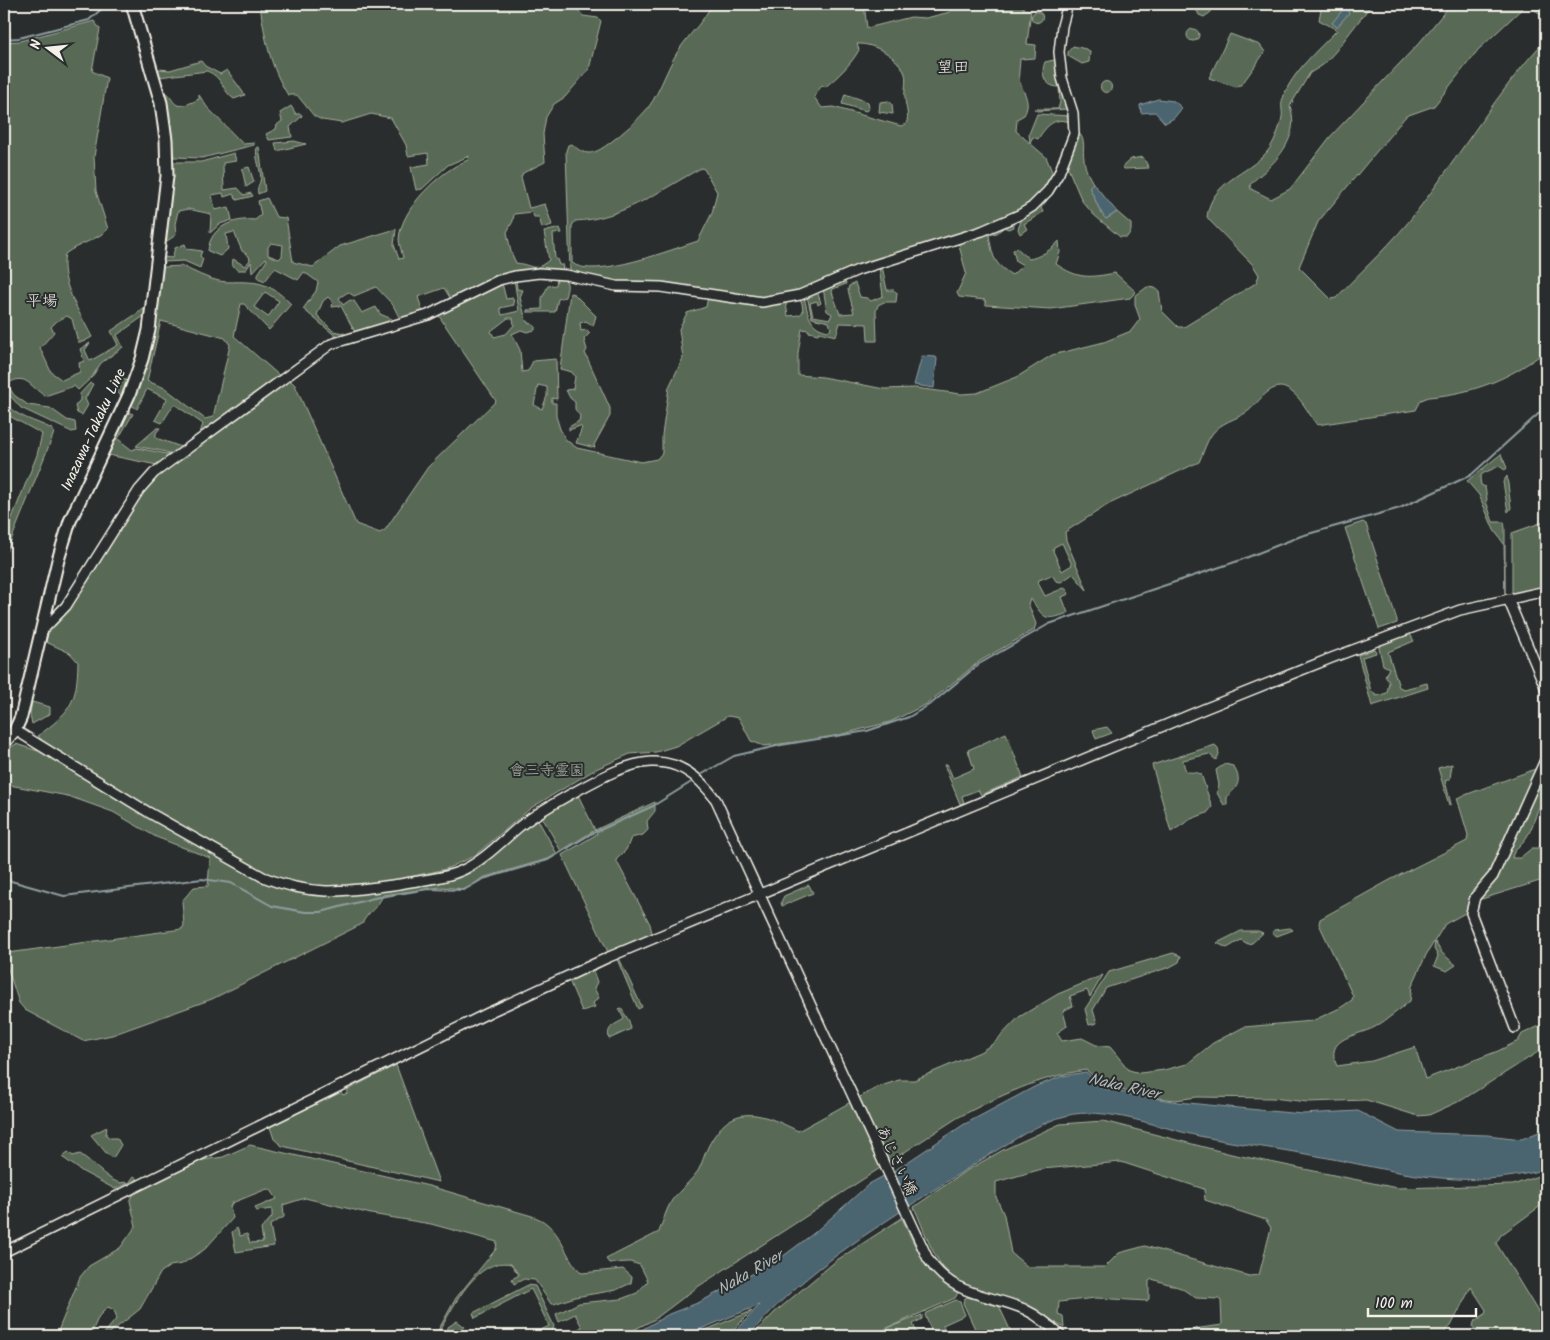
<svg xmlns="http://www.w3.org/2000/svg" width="1550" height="1340" viewBox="0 0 1550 1340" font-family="Kalam,'Klee One',sans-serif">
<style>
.green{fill:#596b54;stroke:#a6ae9e;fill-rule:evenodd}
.water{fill:#4c6570;stroke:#8f9da0}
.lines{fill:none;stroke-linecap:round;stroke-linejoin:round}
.stream{stroke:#8f9da0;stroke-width:2}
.minor-casing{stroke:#f4f1e8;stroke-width:12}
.major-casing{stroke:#f4f1e8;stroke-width:15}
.minor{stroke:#2a2d2e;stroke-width:9}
.major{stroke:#2a2d2e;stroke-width:11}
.labels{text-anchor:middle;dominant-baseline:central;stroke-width:4;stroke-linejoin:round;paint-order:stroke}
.street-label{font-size:15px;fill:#f4f1e8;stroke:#2a2d2e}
.park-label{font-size:15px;fill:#aeb5a5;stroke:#2a2d2e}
.neighbourhood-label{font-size:16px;fill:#f4f1e8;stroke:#2a2d2e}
.water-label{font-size:16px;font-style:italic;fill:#b1b9b8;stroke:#2a2d2e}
</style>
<rect width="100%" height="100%" fill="#2a2d2e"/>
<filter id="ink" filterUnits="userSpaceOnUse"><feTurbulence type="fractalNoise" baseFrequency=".02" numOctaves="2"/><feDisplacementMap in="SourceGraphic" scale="10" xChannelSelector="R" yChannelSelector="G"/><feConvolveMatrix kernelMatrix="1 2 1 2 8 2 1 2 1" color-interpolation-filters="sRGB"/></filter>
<g filter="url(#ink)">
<g class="green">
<path d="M257,4h321v6l5,6 15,2 3,3 -12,48 -24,28 -11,7 -8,13 -3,17 2,28 -22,11 -2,4 8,31 16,-4 7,21 -10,3 -3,-11h-5l-2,-5 -18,2 -1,7 -6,11 4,20 5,11c18,2 17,10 33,-3l-5,-28 16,-4 2,5 -9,1 2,25h2l2,6h4l-1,6 -25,-2 -85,32 -8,-13 -26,9 5,16 -22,8 -8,-16 -17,-18 -22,9 -6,-4 -9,6 4,7 7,-5 4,1 8,12 14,-6 4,7 12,5 1,5 -37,10 -15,-28 -9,1 1,-5 -5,-5 -5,4 -6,14 16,16 11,2 2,3 -8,2 -35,-29 13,-18 2,-9 -14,-10 -6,8 -23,-12 -10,13 -7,-3v-4l9,-14 -1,-2 -14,15 -1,-11 -5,8h-8l-6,-5 1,-6 12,7 5,-6 -1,-4 -7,-5 -8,-19 -8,2 2,15 -8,7 -12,-5c2,-24 25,-33 47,-31l6,-5 -3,-14 9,-3 9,19 10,1 7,44 20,5 27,-21 56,-17 -2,16 5,14 4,-1c-1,-6 -4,-13 -4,-19 2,-31 42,-69 69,-79l1,-4 -21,9 -26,24 -6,1 -5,-23 18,-3 -1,-11 -20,3 -2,-11 -15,-27 -20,-4 -29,9 -20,-3 -8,-4 -17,-21h-9c-18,-28 -23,-57 -28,-89zM271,243l12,2 -1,11 -3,3 -11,-4v-8z"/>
<path d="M712,4h152l3,24 44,-11 15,1 24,-6 5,-8h68v5l8,1 -4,34 9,1 -1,13 -15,1c0,6 -2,15 -1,21 4,12 13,22 5,35l-7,4 -1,12 30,26 7,17 -6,16 -34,31 1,6 -6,2 -4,-2 -7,6 -8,2c4,22 4,28 23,40l11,-10 -7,-4 -3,-11 4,-2 12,11c9,-1 24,-10 30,-18l1,11 -4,12c22,15 33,14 59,9l21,19 -6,6 -79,11 -65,-4 -1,-5 -26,-3 -2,-4 9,-20 -7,-28 -10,-6 -164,59 3,18 11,-1 4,-3 -1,-9 -5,-5 7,-2c4,18 5,32 25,35l2,-2 -2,-7 -17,-4 -5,-22 10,-5 4,12 -3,2 -1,-4 -7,2 3,13 17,3 2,-5 -5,-3 -4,-23 21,-9 2,5 -13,5 -1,3 8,22 14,-1 -6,-23 1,-4 6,-3 5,14 7,1 4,3 12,-5 -4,-30h3l5,24h7l3,3 -1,9h-12l-6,3 -2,6 1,30h-9l-1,-17 -27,-1 -4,13 -17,-4 -1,2 -9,-2v-2l-7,-1 -4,24v22l25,2 61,12 31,-1 46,6 16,-1 40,-16 35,-22 52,-13 27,-11 9,-12 -5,-14v-9l12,-9 8,1 4,3 3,20 16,16h6l72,-44 3,-8 -6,-10 -42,-43 -4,-5c4,-36 40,-42 60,-65 7,-9 13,-24 15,-35 1,-6 -2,-12 1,-19 8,-25 36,-49 54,-68l-18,-10 3,-16h50l-37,48 -12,13 -13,8 -20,33c8,23 -3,43 -20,60 -6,7 -14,11 -20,19l1,4 20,10 19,-10 40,-52 90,-95 31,-38h76l-49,46 -44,56 -28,10 -88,106 -19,45 32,32 5,-1c27,-29 58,-56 81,-87 44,-57 80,-119 129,-172v312c-37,28 -71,42 -117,46l-8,3 -5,10 -99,15c-9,-12 -17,-31 -32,-37 -15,-6 -28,17 -38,24 -12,8 -26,10 -35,22 -6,8 -9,20 -13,28l-90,42 -44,28 1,8 21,50 -14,-16 -12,8 -5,-1 -4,-6 -13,5 -1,3 7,13 19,-8 3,2 2,4 -7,3 6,16c-24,9 -24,5 -37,-14l-3,4 8,21 -2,6 -54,31 -53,43 -37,18 -63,16 -63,8 -13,-5 -12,-23 -11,-2 -52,30 -20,6 -26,2 -34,15 -65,39 -57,48 -28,13 -55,12 -6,9 74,-13 16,-9 62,-50 20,36 -9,5 -66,19 -12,9 -6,2 -23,-2 -58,8c-4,12 -16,17 -21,29l-150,75 -100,36 -29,6 -58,-31 -6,-7 -14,-43 3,-7 174,-24 2,-4 -2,-24 12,-14 14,-1 2,-28 -54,-21 -43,-25 -45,-16 -64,-12v-32l12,-8 22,7 7,-8 -7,-7c33,-25 39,-33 40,-74l-8,-9 -24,-11 2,-10 11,-13 89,-138 137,-99 6,-1 4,4 61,139 24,9 5,-3 43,-63 68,-66 -57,-85 1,-4 62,-29 4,16 7,-1 1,7 -14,3 2,7 17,-4 -5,-32 2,-1 1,11 6,1 -3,7 6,24 9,5v4l-8,2 -6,-2 -9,4 8,16 2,22 6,-1 5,-10 23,-2 1,40 -5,-1v5h4v13l4,13 6,11 11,8 64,14 16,-3 5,-6v-18l7,-48 14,-29 -4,-29 8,-16 19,-6 3,-16 -92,-8 -47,-11 -4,-121 2,-6 4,-1c15,15 24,9 39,-2 13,-10 26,-21 37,-34 14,-19 20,-45 35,-64 11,-15 20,-22 29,-40zM857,44c17,-1 42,13 48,30 2,7 -1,16 0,23 0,10 5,18 1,27l-5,2 -68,-19 -11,1 -8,-11 8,-12 3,2c12,-9 27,-24 34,-37zM701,168l3,1 13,23 -5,21 -14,28c-25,8 -104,39 -126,22v-37l3,-5c47,-2 86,-31 126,-53zM508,318h5l1,7 -8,9 -12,3 -3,-6zM538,385l9,2v9l-5,13 -8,-4zM1062,543l10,22 -10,6 -9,-20 1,-4z"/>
<path d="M1198,4h14l-1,8 -7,5 -5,-2 -3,-6z"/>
<path d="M1529,4h17v16z"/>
<circle cx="1037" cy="17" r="5.5"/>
<path d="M94,21l6,8 -8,42 15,7 -13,79 2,34 12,38c-12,12 -29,14 -43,25 -6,28 15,59 27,83l-9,5h-5l-6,-23 -5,-3 -10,5 -6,6 3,5 -14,16 11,24 11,8 18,-8 -1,-9 5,-2 -4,-12 10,-6 -5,7 5,11 28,-16 -7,-14 34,-23 -1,8 -27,19 6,12 -22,16 -9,14 -14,13 -4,-4 -29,10c-16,-10 -19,-24 -38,-12l7,11 14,10 22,3 17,12 8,2 1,9 -4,1 -51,-24 -17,-19v-347l16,-1z"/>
<circle cx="1193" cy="35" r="6"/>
<path d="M1230,34l30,11 5,7 -23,32 -6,3 -27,-9z"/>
<path d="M1073,46l13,3 4,3 -1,10 -7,2 -14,-8v-4z"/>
<path d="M1054,60l3,2 11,47 -31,2 -3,-2h24l2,-7 -1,-15c-14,0 -19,-13 -14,-25z"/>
<path d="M201,61l4,5 15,8 7,-4 18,25 -11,4c-12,-8 -11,-22 -27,-28l-48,6 -1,-5 1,-3 11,1z"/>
<circle cx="1106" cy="87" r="5.5"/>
<path d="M162,91c16,6 6,24 37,8v-4l8,12 36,37 11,-1v2l-52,13 -28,-1 -5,-40z"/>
<path d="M845,94l23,8 1,6 -3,3 -24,-7z"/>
<path d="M889,101l3,3 1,10 -14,-2 1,-10z"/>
<path d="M291,106l5,8h5l1,2 -12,11 2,10 -23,3 -3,-6 10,-5 1,-4 5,-4 -2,-8z"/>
<path d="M1037,114l33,2v10l-1,-4c-15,-6 -24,6 -31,17l-5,-2 -3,5 -1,-8z"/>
<path d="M1078,132c9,9 4,16 6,27 1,9 4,16 9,24l-4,4c5,8 11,27 17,32l11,-7 14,12v7l-4,6h-7l-26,-22 -12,-14 -15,-35z"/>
<path d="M294,141l12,3 -29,7 -2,-8z"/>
<path d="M257,147h2l6,44 -7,3c-1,-6 0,-7 2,-12 3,-11 -6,-23 -3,-35z"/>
<path d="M234,153l2,8 -13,2v3l1,24 14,-2 6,7 7,-2 2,3 -16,4 -4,-6 -9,3 -1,-4 -11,2 3,15 14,-3 3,13 -12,4 -10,9 1,-19 -23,-5 -10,2 -3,13 1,11 -12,8 7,-81h30z"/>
<path d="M1143,157l6,11 -25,1 -2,-2 9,-8z"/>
<path d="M249,167l5,15 -8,5 -4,-18z"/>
<path d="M1057,183l1,3 -17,22 2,4 -19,12 3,5 -7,5 -2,-5 5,-13z"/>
<path d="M185,244l2,5 15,2 -2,5 3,3 -3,9 -16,-7 -20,1 -1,-5 9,1 3,-10z"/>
<path d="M182,266c13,6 23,12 37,15 9,2 18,0 28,1 19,0 31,9 44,22l-22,26 -25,-26h-3l-7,32 47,41 -82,59 4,-12 -29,-20 -12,19 -7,-3 12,-21 -20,-10 -10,20 -7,-5 25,-85 7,-50 2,-2zM265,292l14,9 -11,16 -14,-10zM161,321l64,17 5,7 -17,72 -8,2 -40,-31 -18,-7z"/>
<path d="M562,277c8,6 5,12 3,20l-7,2 -3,13h-28v-2l15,-1v-11l6,-12 8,-1 1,-6z"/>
<path d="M570,293l4,1 22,22 -3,10 -7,-5 -6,2 1,8 6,-1 3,3 -6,6 3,11 -2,3 25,55v8l-16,29 1,3 -19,-5 6,-15 -2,-2 -11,4v-3l10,-6 1,-5 -5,-7v-7l-5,-4 -4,-8 7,-1 2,-12 -3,-5 -12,-3z"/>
<path d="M118,376l9,5 -6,15 -6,-6z"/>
<path d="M90,383l3,1 -8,15 3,6 -6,10 -5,-2 -2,-7 5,-6v-6z"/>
<path d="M4,402c13,16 31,18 48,27l2,4 -50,125v-20l33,-83 5,-21 -38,-21z"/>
<path d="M128,412l5,2 -15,25 14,11 5,-2 35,7 -15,10 -49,-10 -1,-4z"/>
<path d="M157,428h3l-4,5v5l25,9 10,-8 3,3 -19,14c-9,-6 -27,-7 -39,-10z"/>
<path d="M1501,454l6,14 -2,2 -6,-4 -17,8 -2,4 1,7 4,2 2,12 -1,2 7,21h11l1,6v67l-1,-51 -10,-14 -15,-35 -12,-14z"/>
<path d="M1507,476l4,32 -3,4 -5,-30z"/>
<path d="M1546,521v66l-34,6v-60z"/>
<path d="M1363,522l3,2 31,96v3l-18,6 -34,-101z"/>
<path d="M1410,634l4,7 -26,11 11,35 5,2 23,-6 1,5 -56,18 -14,-51 17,-6 1,4 -14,4 9,34 6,5 10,-3 2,-11 -4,-6 4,-8 -6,-3 -4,-17 1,-3z"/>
<path d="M32,702l18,5v7l-18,10 -2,-10z"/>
<path d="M1107,727l5,6 -16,6 -3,-9z"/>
<path d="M1006,733l17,44 -42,18 -3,-5 -16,6 2,7 -4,1 -16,-39 3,-1 6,14 21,-9 -6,-19z"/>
<path d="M1215,745l3,3 1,6 -3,6 -7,-6 -26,6c3,18 5,9 18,14l11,33 -5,6 -16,6 -20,13 -19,-67z"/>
<path d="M1225,764l8,2c9,13 6,21 -6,30v9h-3l-7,-12 2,-8 -3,-15z"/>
<path d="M1452,764l-2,15 -5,2 6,23 -2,1 -11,-37z"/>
<path d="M1546,765v34h-3c-5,6 -9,26 -15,36 -5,9 -14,13 -16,23h8l12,-10h7l7,-21v52l-77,24 -2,9 -22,12 -19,31 -14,31 -2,15c-11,9 -22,18 -35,26 -17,9 -52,10 -38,39l35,-5 43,-14 10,32 73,-28 20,-10 4,-7 24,-11v24l-84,53 -33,15 -11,1 -52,-16 -58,2 -36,-4 -75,-1 -21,3 -28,-3 -42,-11 -20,-16c-47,7 -87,26 -129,48l-261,170 -41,31 -33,17h-58l18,-9 -7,-13 -16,8 -3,-8 23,-11 42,-4 16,-6 11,-12 -8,-16 -10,-3 -21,1 -3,-4 53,-27c4,-11 7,-22 13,-32 8,-10 18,-18 26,-29 4,-7 6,-16 10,-24 23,-46 52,-35 90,-16l80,-44 21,-7h15l66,-28 14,-9 25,-26 39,-23 45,-19 -13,22 -3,-7 -17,6 3,10 -10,5 4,15 -10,7 5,8 20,-3 14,7 14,2 19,23 11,3 24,-3 23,-6 26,-21 31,-16 68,-6 28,-13 12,-8 1,-4 -34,-72 1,-5 70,-39 77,-39 1,-6 -11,-37z"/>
<path d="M578,795l17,35 60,-28v9l-8,10 1,9 -5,5 -12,3 -5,12 -10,10 34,64 2,9 -44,19 -46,-97 35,-21 -2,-4 -34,21 -20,-36z"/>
<path d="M809,885l4,8 -31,13 -1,-4 3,-6z"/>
<path d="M1290,928l3,2 -16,6 -5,-3 2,-3z"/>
<path d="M1241,931h17l5,2 -11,10 -4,1 -7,-4 -14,8 -10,-5z"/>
<path d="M1435,942l7,11 14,12 -9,6 -13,-5 4,-10 -4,-7z"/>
<path d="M1173,953l8,3 -2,6 -9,5 -64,21 -13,22 4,13 -8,2 -4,-16 24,-37z"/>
<path d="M619,958l23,49 -4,2 -21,-50z"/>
<path d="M612,961l-19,10 4,11 -3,6 5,10 -6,5 2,4 -13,4 -12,-28 1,-3z"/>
<path d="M621,1008l8,13 2,8 -22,10c-3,-13 6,-14 15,-20l-5,-10z"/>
<path d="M396,1065l43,117 -157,-36 -8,-7 -4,-12 71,-35 2,3 5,-2 -1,-3z"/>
<path d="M1103,1121l128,33 166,34 116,-3 33,-12v29l-45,33 -5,8 50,82v11h-66l-7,-9 1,-5 11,-8 1,-4 -15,-23 -20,39 -11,10h-317l18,-7 31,3 50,-7 -1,-24 -2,-2 -23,-1 -15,-10 -29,-9 -3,2v18l-2,2 -51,-3 -37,4 -1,12 5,2 1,12c-15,-9 -27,-19 -43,-25 -23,-9 -53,-11 -71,-28 -18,-17 -26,-46 -36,-68l50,-35 39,-22 57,-26zM1121,1162l83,27 1,11 61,20 5,8 -12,47 -10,1 -104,-30 -26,7 -14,14h-77l-17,-14 -7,-38 -8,-18v-15l46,-13z"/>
<path d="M107,1127l-1,8 4,3h7l4,7 -8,13 -6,-4 -16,-19z"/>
<path d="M250,1145l179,41 103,30c5,2 11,4 15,8 16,12 19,36 35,49l41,-4 9,8 -1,6 -15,7 -41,7 -21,7h-3l-16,-24 -11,-1 -10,5 -2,-5 7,-4 -8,-11c-35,-8 -60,47 -74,72h-2l21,-38 40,-49 1,-7 -66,-18 -60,-10 -66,-16 -22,7 1,12 -14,8 4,21 -38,6 -4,-20 5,-4 3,8 7,-2 3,9 13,-1 -2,-13 11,-12v-8l-15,2 -2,-3 22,-9 -6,-9 -4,-1 -35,14 -2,4 3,11 -28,31 -23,15 -12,2 -9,6 -21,37 -34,27h-4l15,-18 -3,-8 -6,-3 -9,9 -9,20h-34l24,-59 9,-11 31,-18 16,-22 -6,-25 6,-11 60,-29 27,-4z"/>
<path d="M68,1152l5,4 7,-2c13,8 23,22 37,28 4,2 8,-1 12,1l5,-7 4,3 -23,10 -32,-17 -21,-15z"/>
<path d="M902,1218c15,34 25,54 56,75l-3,5 -70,31 37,-14v4l-9,5 5,12h-166l22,-23 63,-53z"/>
<path d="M528,1285l7,1 19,40 -2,7 -7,3h-16l20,-10 -18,-37 -56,29 -2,-5z"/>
<path d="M967,1297l32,9 14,30h-56l18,-7 -12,-26 1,-4z"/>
<path d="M956,1300l4,2 5,13 -22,10 4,11 -4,-5 -10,4 -8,-20 1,-2z"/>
<path d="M752,1311l-25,25h-36l5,-2z"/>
<path d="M457,1321l8,6 -18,7 1,-7z"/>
</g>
<g class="water">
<path d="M1345,7l4,6 -12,14 -5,-4z"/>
<path d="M1158,99l16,2 8,7 -8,10 -9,5 -10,-11 -14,1 -1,-8z"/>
<path d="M1093,183l24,29 -11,7c-6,-5 -12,-24 -17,-32z"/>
<path d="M922,356l14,1 1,2 -3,29 -20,-3z"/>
<path d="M1086,1072l19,17 30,6 43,7 91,9 34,3 55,-3 41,21 88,3 35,4 24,-10v40c-85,24 -151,1 -234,-14 -38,-7 -76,-11 -113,-19 -39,-8 -95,-31 -134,-20 -23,6 -43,19 -63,31 -27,17 -55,34 -82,52 -60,39 -125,80 -171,137h-17l27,-31 -75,31h-53l38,-22 31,-12 78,-42 36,-27 55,-49 31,-17 63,-42 73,-39 27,-10z"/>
</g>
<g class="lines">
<g class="stream">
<path d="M4,39l15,-1 70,-18 18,-16"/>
<path d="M699,776l35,-20 47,-11 86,-14 42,-14 23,-14 47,-39 70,-40 189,-63 63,-25 99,-28 71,-33 75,-68"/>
<path d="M4,879l60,17 138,-17 29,4 41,23 33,6h16l53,-14 54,-9 36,1 19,-11 65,-19 43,-26 62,-28 40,-25"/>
</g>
<defs>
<g id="minor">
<path d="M1508,599l38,90"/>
<path d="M41,632l25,-26 73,-116 15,-17 177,-129 97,-29 71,-35 16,-4 24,-3 27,2 50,11 45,1 101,15 38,-7 58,-25 124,-39 37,-16 13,-8 16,-16 11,-18 15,-39 -1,-21 -11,-35 -3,-26 3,-26 6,-22"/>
<path d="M15,730l133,82 115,65c52,21 84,14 137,7 21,-4 43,-5 63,-14 21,-10 39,-29 57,-44 18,-14 38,-25 58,-36 53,-29 96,-49 138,10l212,459c26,38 58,34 96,50 15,7 26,17 37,27"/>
<path d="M1515,1028l-44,-115 4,-16 18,-21 53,-118"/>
<path d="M4,1252l484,-239 121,-56 595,-248 130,-52 126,-47 86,-19"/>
</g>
<path id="major" d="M4,743l11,-13 6,-13 37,-157 12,-39 59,-126 13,-36 7,-29 18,-154 -1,-36 -5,-37 -29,-99"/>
</defs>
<use href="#minor" class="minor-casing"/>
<use href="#major" class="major-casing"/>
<use href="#minor" class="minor"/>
<use href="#major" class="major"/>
</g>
</g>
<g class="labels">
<g class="street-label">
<text transform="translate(94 430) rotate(-65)">Inazawa-Takaku Line</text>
<text transform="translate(896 1161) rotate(65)">あじさい橋</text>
</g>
<g class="park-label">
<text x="547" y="771">會三寺霊園</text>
</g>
<g class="neighbourhood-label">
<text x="953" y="67">望田</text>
<text x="42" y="301">平場</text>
</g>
<g class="water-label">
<text transform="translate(1124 1087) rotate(13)">Naka River</text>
<text transform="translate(750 1273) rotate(-30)">Naka River</text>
</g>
</g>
<rect width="1550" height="1340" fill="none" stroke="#2a2d2e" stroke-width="20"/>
<rect x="10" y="10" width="1530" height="1320" fill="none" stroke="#f4f1e8" stroke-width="2" filter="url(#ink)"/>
<g transform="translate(48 48) rotate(286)" stroke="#2a2d2e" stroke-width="4" paint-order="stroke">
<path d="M0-4L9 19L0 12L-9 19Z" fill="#f4f1e8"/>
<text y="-8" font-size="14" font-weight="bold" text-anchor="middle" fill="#f4f1e8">N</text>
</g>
<path d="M1368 1308v8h108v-8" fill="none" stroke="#f4f1e8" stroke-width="2.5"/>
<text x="1375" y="1308" font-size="15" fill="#f4f1e8" stroke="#2a2d2e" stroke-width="4" paint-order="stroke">100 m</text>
</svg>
